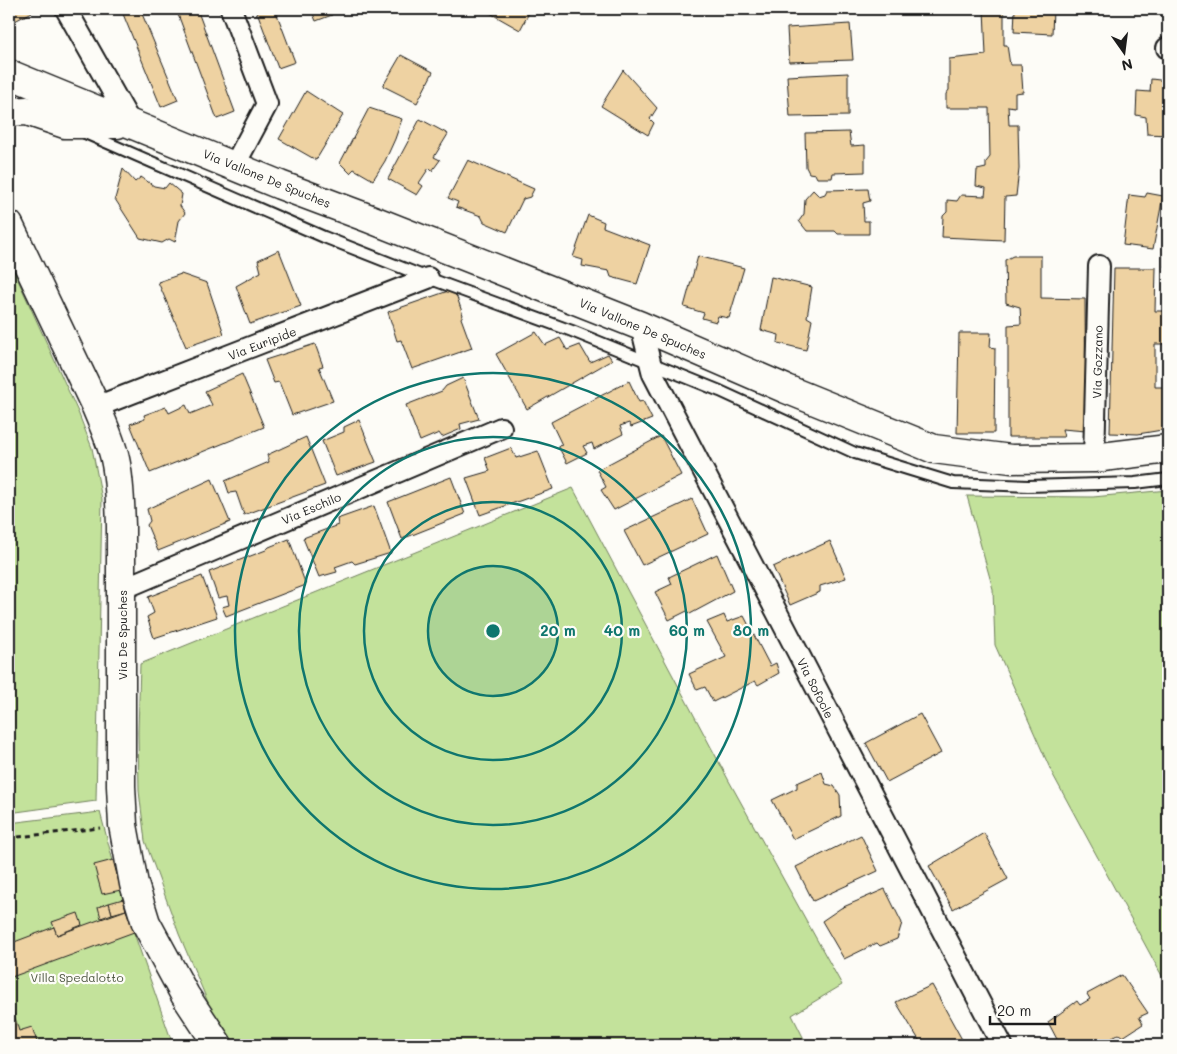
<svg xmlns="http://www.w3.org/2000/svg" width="1177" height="1054" viewBox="0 0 1177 1054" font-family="Mali,sans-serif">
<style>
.green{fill:#c3e29b;stroke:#707f5c}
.building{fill:#eed2a2;stroke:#1c1c1c}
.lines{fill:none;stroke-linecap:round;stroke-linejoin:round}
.lane-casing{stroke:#1c1c1c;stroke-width:14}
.street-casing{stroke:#1c1c1c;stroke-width:24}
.secondary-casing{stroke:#1c1c1c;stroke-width:31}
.path{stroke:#1c1c1c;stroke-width:3;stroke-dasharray:5 4;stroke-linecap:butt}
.lane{stroke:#fdfcf7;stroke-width:10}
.street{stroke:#fdfcf7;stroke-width:20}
.secondary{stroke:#fdfcf7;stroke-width:28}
.ring{fill:none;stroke:#0f766e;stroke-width:2.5}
.labels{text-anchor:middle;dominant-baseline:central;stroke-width:4.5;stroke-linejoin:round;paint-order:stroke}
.street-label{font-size:12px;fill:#1c1c1c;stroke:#fdfcf7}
.park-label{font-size:12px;fill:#4e5742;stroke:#fdfcf7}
.centre{fill:#0f766e;stroke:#fdfcf7;stroke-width:2.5}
.ring-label{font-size:15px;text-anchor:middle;font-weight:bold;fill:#0f766e;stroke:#fdfcf7;stroke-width:4.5;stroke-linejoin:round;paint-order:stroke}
</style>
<rect width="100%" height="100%" fill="#fdfcf7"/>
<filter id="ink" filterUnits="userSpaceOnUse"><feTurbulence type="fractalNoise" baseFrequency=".02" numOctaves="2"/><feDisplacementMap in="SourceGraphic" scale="10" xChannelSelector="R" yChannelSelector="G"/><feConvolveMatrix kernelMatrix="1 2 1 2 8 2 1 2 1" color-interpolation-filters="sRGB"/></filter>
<g filter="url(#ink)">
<g class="green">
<path d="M9,260l69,152 14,36 10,51 -6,302 -87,12z"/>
<path d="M573,488l156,293 113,204 -50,30 15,30h-571l-26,-38 -31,-73 -34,-93 -6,-50 -1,-59 2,-68z"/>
<path d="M1168,490v497l-116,-214 -57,-128 -2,-56 -26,-93 126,1z"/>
<path d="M100,812l26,98 47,135h-164v-222z"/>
</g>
<g class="building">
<path d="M9,9h29l-29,15z"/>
<path d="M121,9h19l38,91 -17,7z"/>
<path d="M176,9h21l38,103 -18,7z"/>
<path d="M256,9h19l20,53 -17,6z"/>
<path d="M311,9h19l2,6 -16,6z"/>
<path d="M483,9h48l-11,21z"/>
<path d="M984,9h20v36h3l3,20h11l2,27 -8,1v14l-7,-1 1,19h9l1,44 -3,27 -11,1 -1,43 -62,-3 1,-21 4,-4v-12l10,1 4,-6 24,1 1,-8 -10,-2 1,-16 9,-2v-6l4,-5 -1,-49h-43v-14l3,-4v-31l37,-4z"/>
<path d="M1015,9h38l-1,25 -38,-2z"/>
<path d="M850,24l3,36 -64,2 -2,-34z"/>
<path d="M401,55l32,17 -16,31 -34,-17z"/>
<path d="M623,70l34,38 -7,11 4,4 -6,12 -47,-29z"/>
<path d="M848,73v43l-58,1 -3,-41z"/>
<path d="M1151,79l17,2v54l-21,-1 -1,-17 -10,-2 1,-24 13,1z"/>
<path d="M306,91l37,24 -27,45 -37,-21z"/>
<path d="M369,108l33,11 -7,20 -10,22 -12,19 -19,-11 -4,4 -10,-10z"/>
<path d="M420,119l28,15 -14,23 6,3 -8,11 -3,-3 -10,15 4,3 -6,9 -29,-16z"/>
<path d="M849,132l2,14 14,-1v27l-32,1 -1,5h-15l-2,-4 -6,-1 -3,-6 -1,-34z"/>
<path d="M468,160l66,29 -4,8 -7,2 -16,33 -23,-10 -3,-6 -25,-9 2,-5 -10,-4z"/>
<path d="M123,169l12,13 6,-5 13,9 11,2 4,-5 13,11 -2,12 5,7 -6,8 -4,21 -6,-3 -7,4 -22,-5 -25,-39z"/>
<path d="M868,189l2,12 -7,2 1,18h5v13h-31l-3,-3h-28l-8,-10 5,-7 1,-15 8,-9 6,6 6,-2 2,-4z"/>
<path d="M1147,193l16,3 -10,53 -30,-4 6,-50 16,2z"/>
<path d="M588,215l16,7 -1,5 47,18 -13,39 -26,-7 -2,-6 -27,-5 1,-6 -10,-3z"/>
<path d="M1165,238h3v29l-3,-1z"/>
<path d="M279,250l22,56 -51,18 -14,-38 25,-14 -3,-12z"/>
<path d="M698,256l46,12 -15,50 -11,-2 -2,6 -14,-4 2,-5 -20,-6z"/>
<path d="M1013,256h28v42l44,1 1,132 -24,-2 2,8h-56v-112l13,-1 -1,-17 -14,-4 -1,-43z"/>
<path d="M1114,268h42l-1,43h13v-20v53h-13v43h13v42l-30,5 -28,-1z"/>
<path d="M181,274l26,9 17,51 -38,13 -28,-65z"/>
<path d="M771,277l41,10 -5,30 5,3 -6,30 -28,-7 1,-8 -18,-5z"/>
<path d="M451,290l6,7 6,18 -2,3 11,30 -60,21 -11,-29 -4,1 -9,-29z"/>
<path d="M536,332l9,13 15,-7 7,12 13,-5 10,17 18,-8 4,6 -85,49 -31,-55z"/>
<path d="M959,333h32l-1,14 5,1 -1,85h-37z"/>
<path d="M315,344l8,22 -4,1 14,34 -41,14 -13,-33 -5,1 -9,-23z"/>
<path d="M242,374l22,53 -114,46 -20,-49 15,-5 -1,-4 22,-8 3,6 17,-8 4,9 22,-9 -7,-14z"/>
<path d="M463,378l16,41 -19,5 1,5 -19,8 -3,-4 -19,8 -14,-36 36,-14 4,-5z"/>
<path d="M629,381l10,21 4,-1 9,18 -21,8 -2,-4 -9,3 3,8 -29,15 -2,-6 -9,3 4,7 -20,10 -9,-17 4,-1 -11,-23z"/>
<path d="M359,420l17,42 -40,14 -14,-35 22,-9v-5z"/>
<path d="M661,436l20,39 -67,35 -13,-20 5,-3 -9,-17z"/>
<path d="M306,437l19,48 -81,30 -8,-23 -7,1 -4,-12 44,-19 -2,-7z"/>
<path d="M511,448l5,10 22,-7 15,38 -73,26 -14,-37 24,-7 -5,-13z"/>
<path d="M451,477l14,37 -63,25 -14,-37z"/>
<path d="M212,479l18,43 -72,29 -11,-26 3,-4 -3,-12z"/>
<path d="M692,499l16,35 -66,31 -18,-34z"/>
<path d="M374,506l17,47 -36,11 -3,-3 -17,6 2,5 -18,5 -16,-39 35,-13 -1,-6z"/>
<path d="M289,539l17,46 -80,31 -4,-9 7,-2 -2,-9 -9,2 -9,-26 57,-22 3,-3z"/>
<path d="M830,541l16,37 -26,8v6l-30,13 -17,-38z"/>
<path d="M717,554l16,37 -43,23 -3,-3 -18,9 -14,-28 17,-8 -3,-7z"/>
<path d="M202,576l15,41 -63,21 -7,-21 7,-4 -6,-16z"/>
<path d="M724,615l3,7 17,-6 26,50 6,-3 3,10 -21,12 -3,-4 -42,21 -8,-15 -8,3 -8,-16 37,-17 -19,-35z"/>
<path d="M920,714l21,39 -54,29 -21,-39z"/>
<path d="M822,772l4,12 8,2 6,9 1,21 -48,23 -21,-39 25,-12v-5z"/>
<path d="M984,833l24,46 -55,30 -24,-43z"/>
<path d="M861,835l17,36 -65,30 -17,-34z"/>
<path d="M113,860l8,30 -19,4 -8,-29z"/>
<path d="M885,889l17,34 -5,16 -17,7 -3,-3 -33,16 -22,-38 19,-13z"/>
<path d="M123,899l3,11 -14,4 -3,-11z"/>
<path d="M109,903l3,11 -11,4 -3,-11z"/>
<path d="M126,910l8,22 -125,46v-34l45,-17 3,8z"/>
<path d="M78,913l4,12 -25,10 -5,-13z"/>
<path d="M1122,975l26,38 -9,4 4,7 -20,13 -4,-3 -17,9v2h-42l-12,-23 29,-21 3,4 10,-6 -3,-5z"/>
<path d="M932,985l33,60h-43l-26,-43z"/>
<path d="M9,998l10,33 13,-4 6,18h-29z"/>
</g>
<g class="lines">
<defs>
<path id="lane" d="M85,133l239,104 104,41 144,53 148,60 135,62 98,30 75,3 107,-3 33,-4"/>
<g id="street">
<path d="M66,9l65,115"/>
<path d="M231,9l36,95 -33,62"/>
<path d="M1167,48h1"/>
<path d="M641,326l12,48 349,671"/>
<path d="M96,407l332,-129"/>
<path d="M1094,458l5,-192"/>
<path d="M122,589l379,-161"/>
</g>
<g id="secondary">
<path d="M9,74l271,111 88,33 273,108 145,63 148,60 77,10 83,-1 74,-9"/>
<path d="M9,112l18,-1 38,13h52"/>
<path d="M9,225l87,182c7,17 15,34 19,52 5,22 5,44 6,67v260l2,39 11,59 12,39 39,72 33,50"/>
</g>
</defs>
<use href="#lane" class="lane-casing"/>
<use href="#street" class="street-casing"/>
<use href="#secondary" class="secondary-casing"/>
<path class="path" d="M9,838l91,-10"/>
<use href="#lane" class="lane"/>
<use href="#street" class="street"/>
<use href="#secondary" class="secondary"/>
</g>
</g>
<circle cx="493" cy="631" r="65" fill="#0f766e" fill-opacity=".12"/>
<g class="ring">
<circle cx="493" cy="631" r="65"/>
<circle cx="493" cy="631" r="129"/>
<circle cx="493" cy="631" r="194"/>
<circle cx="493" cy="631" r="258"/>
</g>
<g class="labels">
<g class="street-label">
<text transform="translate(267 178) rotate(22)">Via Vallone De Spuches</text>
<text transform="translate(643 328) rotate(23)">Via Vallone De Spuches</text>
<text transform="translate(262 343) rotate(-21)">Via Euripide</text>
<text transform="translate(1097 362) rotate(-89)">Via Gozzano</text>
<text transform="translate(311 508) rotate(-23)">Via Eschilo</text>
<text transform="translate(122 635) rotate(-90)">Via De Spuches</text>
<text transform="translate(816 688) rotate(63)">Via Sofocle</text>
</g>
<g class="park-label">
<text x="77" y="977">Villa Spedalotto</text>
</g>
</g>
<circle cx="493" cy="631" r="8" class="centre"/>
<g class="ring-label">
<text x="558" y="636">20 m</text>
<text x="622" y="636">40 m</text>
<text x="687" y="636">60 m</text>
<text x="751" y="636">80 m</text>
</g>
<rect width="1177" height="1054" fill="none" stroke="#fdfcf7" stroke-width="30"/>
<rect x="15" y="15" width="1147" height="1024" fill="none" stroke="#1c1c1c" stroke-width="2" filter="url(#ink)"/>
<g transform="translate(1124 52) rotate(166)" stroke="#fdfcf7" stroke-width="4" paint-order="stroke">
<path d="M0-4L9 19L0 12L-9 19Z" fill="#1c1c1c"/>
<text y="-8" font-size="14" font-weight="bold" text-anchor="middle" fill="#1c1c1c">N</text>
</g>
<path d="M990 1016v8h65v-8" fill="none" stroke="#1c1c1c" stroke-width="2.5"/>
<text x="997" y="1016" font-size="15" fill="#1c1c1c" stroke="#fdfcf7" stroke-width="4" paint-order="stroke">20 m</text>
</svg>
